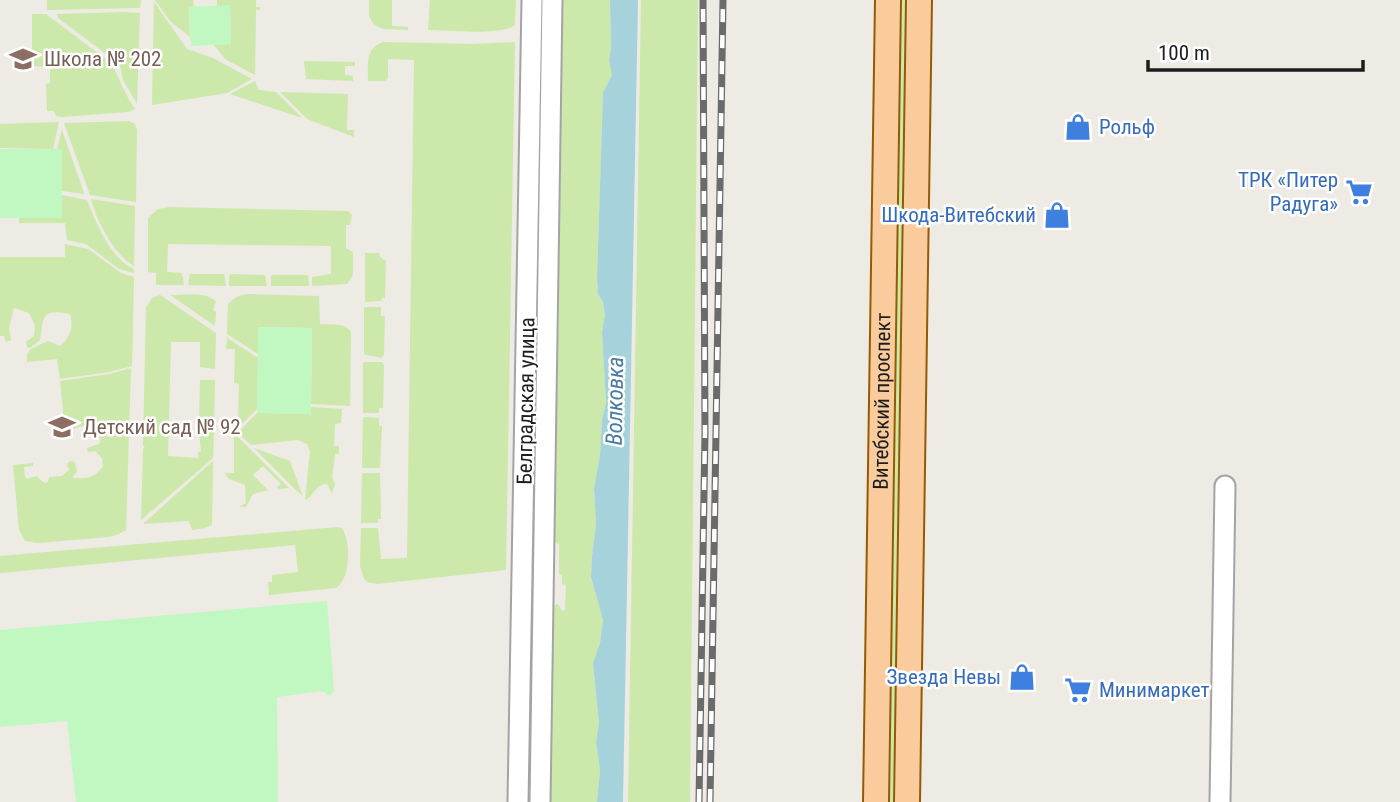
<svg xmlns="http://www.w3.org/2000/svg" width="1400" height="802" viewBox="0 0 1400 802" font-family="'Roboto Condensed',sans-serif">
<style>
.grass{fill:#cce8aa}
.park{fill:#c1f8c2}
.water{fill:#a5d2db}
.lines{fill:none;stroke-linecap:round;stroke-linejoin:round}
.minor-casing{stroke:#a4a4a4;stroke-width:23}
.major-casing{stroke:#945b03;stroke-width:28}
.minor{stroke:#fff;stroke-width:19}
.major{stroke:#facc9d;stroke-width:24}
.rail-casing{stroke:#6b6b6b;stroke-width:7}
.rail{stroke:#fff;stroke-width:4.5;stroke-dasharray:13;stroke-linecap:butt}
.labels{text-anchor:middle;dominant-baseline:central;stroke-width:5;stroke-linejoin:round;paint-order:stroke}
.education-label{font-size:21px;fill:#785e54;stroke:#fff;text-anchor:start}
.shop-label{font-size:21px;fill:#366cbe;stroke:#fff;text-anchor:end}
.street-label{font-size:21px;fill:#1d1d1d;stroke:#fff}
.water-label{font-size:23px;font-style:italic;fill:#497ba3;stroke:#fff}
</style>
<rect width="100%" height="100%" fill="#eeeae4"/>
<g class="grass">
<path d="M47,0h94l-1,8 -93,2z"/>
<path d="M155,0h38l1,7h-5l1,30 -20,-16z"/>
<path d="M217,0h39v7h4v3h-4l-1,65 -30,-16 -11,-14 17,-1 -1,-38h-13z"/>
<path d="M369,0h23v26l16,1v3l-25,-1 -9,-4 -5,-9z"/>
<path d="M430,0h86l-1,25c-14,11 -67,5 -87,5z"/>
<path d="M563,0h47l1,48 -2,13 3,14 -9,19 -6,184 1,16 5,8 2,13 -3,17 4,71 -4,17 -2,35 -6,33 2,37 -4,31 -1,21 12,43 -3,23 -7,20 6,60 -3,19 4,28 -3,32h-47l3,-196 5,-2 4,7 3,-1 1,-25 -4,-1v-9l-3,-1v-30l-4,-2z"/>
<path d="M641,0h57l-8,802h-62z"/>
<path d="M900,0h7l-12,802h-8z"/>
<path d="M154,2l33,47 26,9 39,21 -25,14 -75,12z"/>
<path d="M124,12l16,1 -3,91 -14,-24 -2,-11 -7,-9 -56,-42 -1,-4z"/>
<path d="M32,14h14l65,49c9,15 13,31 24,46l-7,3 -66,5 -6,-1 -2,-5h-7l-1,-27 4,-1v-16l-18,-1z"/>
<path d="M383,42l90,2 42,-2 -9,528 -129,14 -9,-2 -4,-3 -4,-13 1,-38h17l3,31 26,-1 7,-498 -26,-1v19l-3,3h-17c0,-17 -3,-33 15,-39z"/>
<path d="M304,61l51,1v4h-10v9l8,1v5l-47,-2z"/>
<path d="M255,81l4,9 17,2 26,26 -72,-24z"/>
<path d="M280,92l68,2 -1,36h7v7l-47,-18z"/>
<path d="M129,121l6,3 2,6 -1,72 -46,-7 -26,-72z"/>
<path d="M59,122l-6,27 -53,-1v-24z"/>
<path d="M62,130l22,63v1l-22,-3v-42h-5z"/>
<path d="M62,195l25,5c8,21 24,60 47,69v4l-15,-4 -33,-25 -19,-4 -2,-17h-46v-5h43z"/>
<path d="M91,199l44,7 -1,60c-21,-13 -37,-44 -43,-67z"/>
<path d="M170,207l178,4 4,4 -2,10h-4v23l7,4v23l-6,9 -35,2v-9l19,-3v-28l-163,-2 -1,28 15,1 2,12h-28v-12l-8,-1v-54l10,-9z"/>
<path d="M65,244l23,5 33,24 13,4 -2,89 -23,6 -49,7 -3,-20 -30,3v-8l4,-5 17,-8 12,5c10,-8 14,-20 10,-32 -30,-6 -26,4 -30,26l-10,8 -3,-1 -1,-5 8,-6 1,-11 -6,-12 -15,-5 -5,20 2,12 -5,2 -2,-6h-4v-79h65z"/>
<path d="M365,253h14l1,4 6,4 -1,37h-3l-1,3 -16,1z"/>
<path d="M190,274h34l2,12 -38,-1z"/>
<path d="M232,274l33,1 2,11h-38v-11z"/>
<path d="M273,275h35l1,11h-38v-10z"/>
<path d="M247,294l72,2 1,28c11,1 25,-2 31,8l-1,74 -39,-2 1,-76 -54,-1v27l-31,-20 1,-30 8,-7z"/>
<path d="M160,295l56,38 -1,36 -15,-2v-25h-29l-3,114 30,2v-6h3l-2,-21 15,1 -1,26 -72,62 2,-71 2,-2 -2,-1 3,-138 6,-10z"/>
<path d="M170,295c16,0 34,-4 46,6l-3,9 3,2 -1,14z"/>
<path d="M364,307h17v9h4l-1,39 -3,3 -17,-4z"/>
<path d="M227,338l31,20 -1,51 -21,21 -3,-2 1,-7 4,-2 1,-35 -5,-1 1,-34h-9z"/>
<path d="M363,362h19l2,3 -1,43h-4v5h-16z"/>
<path d="M131,368l-5,162 -7,4 -10,3 -72,6 -12,-2 -6,-11 -6,-65 20,-2v3l-9,1 1,10 2,2 10,-3 7,7 4,-1 1,-5 13,-1 7,-6 -2,-6 3,-3 5,1 2,10 -4,4v2c14,1 23,0 30,-12l-1,-8 -7,-7 -7,1 -1,-4 12,-4 2,-4 -10,-16 -26,7 -5,-50 50,-7z"/>
<path d="M200,380h15l-1,41h-15z"/>
<path d="M311,407l31,2 -1,14 -6,1 -1,22h5v8h-4l-3,24 3,6 -3,9 -5,-9c-12,0 -12,11 -22,16l5,-49 -3,-7 -9,-4 -47,5 -13,-12 19,-20 53,1z"/>
<path d="M363,417l16,1v8h3l-2,42h-18z"/>
<path d="M234,433l55,55 -10,1 -2,-2 4,-3 -18,-18 -10,9 15,15 -15,4 -7,13h-7l7,-4 -1,-18 -16,-6 -4,-6h9z"/>
<path d="M254,448l36,13 13,36z"/>
<path d="M213,461l-1,64 -7,3 -13,2 -3,-9 -46,3z"/>
<path d="M362,473h18l1,46h-3v4h-17z"/>
<path d="M338,527l4,1c9,14 9,50 -6,60l-67,7 -1,-13h4v-7l26,-3 -3,-27 -295,28v-17z"/>
</g>
<g class="park">
<path d="M230,5l1,39 -40,2 -2,-39z"/>
<rect x="0" y="149" width="62" height="69"/>
<path d="M258,327l54,1 -1,86 -54,-1z"/>
<path d="M327,601l7,90 -4,5 -8,-5 -45,6 1,105h-202l-9,-81 -67,6v-97z"/>
</g>
<path class="water" d="M610,0h28l-15,802h-26l3,-32 -4,-28 3,-19 -6,-60 7,-20 3,-23 -12,-43 1,-21 4,-31 -2,-37 6,-33 2,-35 4,-17 -4,-71 3,-17 -2,-13 -5,-8 -1,-16 6,-185 9,-18 -3,-14 2,-13z"/>
<g class="lines">
<defs>
<g id="minor">
<path d="M518,802l14,-802"/>
<path d="M540,802l12,-802"/>
<path d="M1220,802l5,-316"/>
</g>
<g id="major">
<path id="s1" d="M876,802l12,-802"/>
<path d="M907,802l12,-802"/>
</g>
</defs>
<use href="#minor" class="minor-casing"/>
<use href="#major" class="major-casing"/>
<use href="#minor" class="minor"/>
<use href="#major" class="major"/>
<defs>
<g id="rail">
<path d="M699,802l6,-370 -2,-432"/>
<path d="M710,802l13,-802"/>
</g>
</defs>
<use href="#rail" class="rail-casing"/>
<use href="#rail" class="rail"/>
</g>
<defs>
<symbol id="school-bare" viewBox="-9 -9 18 18"><path d="M0-5L7-2L0 1L-7-2ZM-4 1L0 2.5L4 1V4Q0 6-4 4Z" fill="#8d6e63" stroke="#fff" stroke-width="2.5" paint-order="stroke"/></symbol>
<symbol id="shop-bare" viewBox="-9 -9 18 18"><path d="M-5-2.5h2.3a2.7 3.5 0 0 1 5.4 0H5L5.5 6h-11ZM-1.5-2.5h3a1.5 2.3 0 0 0-3 0Z" fill="#3f7fe0" stroke="#fff" stroke-width="2.5" paint-order="stroke"/></symbol>
<symbol id="supermarket-bare" viewBox="-9 -9 18 18"><path d="M-6-5.5h2.5l.6 2H6L4.5 2H-2.5L-4.4-4H-6ZM-1.5 3.2a1.3 1.3 0 1 0 .1 0ZM3 3.2a1.3 1.3 0 1 0 .1 0Z" fill="#3f7fe0" stroke="#fff" stroke-width="2.5" paint-order="stroke"/></symbol>
</defs>
<g fill-rule="evenodd">
<use href="#school-bare" x="4" y="40" width="38" height="38"/>
<use href="#shop-bare" x="1059" y="108" width="38" height="38"/>
<use href="#supermarket-bare" x="1340" y="173" width="38" height="38"/>
<use href="#shop-bare" x="1038" y="196" width="38" height="38"/>
<use href="#school-bare" x="43" y="408" width="38" height="38"/>
<use href="#shop-bare" x="1003" y="658" width="38" height="38"/>
<use href="#supermarket-bare" x="1059" y="671" width="38" height="38"/>
</g>
<g class="labels">
<g class="education-label">
<text x="44" y="59">Школа № 202</text>
<text x="83" y="427">Детский сад № 92</text>
</g>
<g class="shop-label">
<text x="1099" y="127" text-anchor="start">Рольф</text>
<text x="1338" y="180">ТРК «Питер<tspan x="1338" dy="24">Радуга»</tspan></text>
<text x="1036" y="215">Шкода-Витебский</text>
<text x="1001" y="677">Звезда Невы</text>
<text x="1099" y="690" text-anchor="start">Минимаркет</text>
</g>
<g class="street-label">
<text transform="translate(526 401) rotate(-89)">Белградская улица</text>
<text stroke="none"><textPath href="#s1" startOffset="401">Витебский проспект</textPath></text>
</g>
<g class="water-label">
<text transform="translate(615 401) rotate(-89)">Волковка</text>
</g>
</g>
<path d="M1148 60v10h215v-10" fill="none" stroke="#1d1d1d" stroke-width="3.5"/>
<text x="1158" y="60" font-size="21" fill="#1d1d1d" stroke="#ffffff" stroke-width="5" paint-order="stroke">100 m</text>
</svg>
